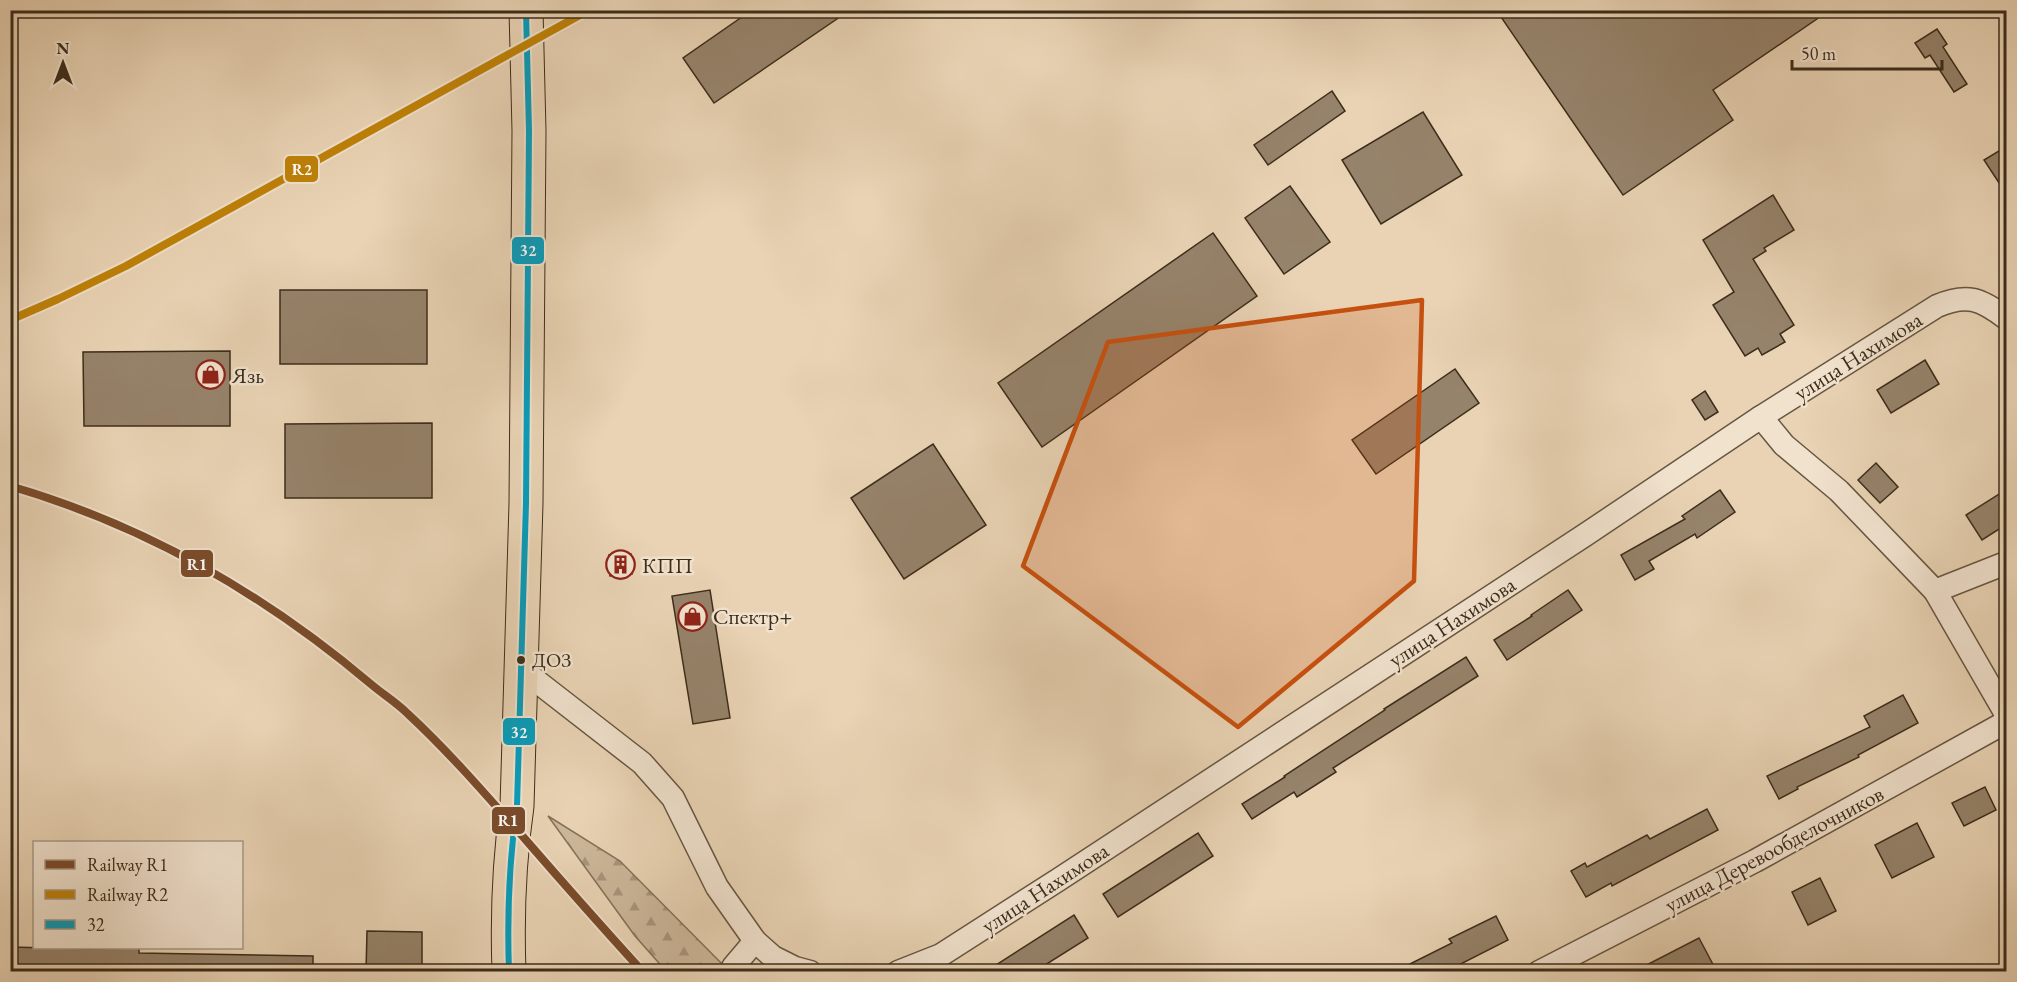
<svg xmlns="http://www.w3.org/2000/svg" width="2017" height="982" viewBox="0 0 2017 982" font-family="'EB Garamond',serif">
<style>
.forest{fill:url(#forest-firs);stroke:#84725a;stroke-width:1.5}
.building{fill:#96836b;stroke:#3c2d1b;stroke-width:1.5}
.lines{fill:none;stroke-linecap:round;stroke-linejoin:round}
.street-casing{stroke:#675641;stroke-width:25}
.primary-casing{stroke:#3c2d1b;stroke-width:35}
.street{stroke:#f1e2ce;stroke-width:22}
.primary{stroke:#e9d3b4;stroke-width:33}
.bus-1-casing{stroke:#f1e2ce;stroke-width:10}
.bus-1{stroke:#069dbc;stroke-width:6}
.rail-1-casing{stroke:#f1e2ce;stroke-width:12}
.rail-2-casing{stroke:#f1e2ce;stroke-width:12}
.rail-1{stroke:#7a4b2a;stroke-width:8}
.rail-2{stroke:#bf8208;stroke-width:8}
.marked{fill:#c6500f;fill-opacity:0.2;stroke:#c6500f;stroke-width:4.5;stroke-linejoin:round}
.bus-dot{fill:#3c2d1b;stroke:#f1e2ce;stroke-width:2}
.labels{text-anchor:middle;dominant-baseline:central;stroke-width:5;stroke-linejoin:round;paint-order:stroke}
.bus-label{font-size:20px;fill:#3c2d1b;stroke:#f1e2ce;text-anchor:start}
.street-label{font-size:22px;fill:#3c2d1b;stroke:#f1e2ce}
.poi-label{font-size:22px;fill:#3c2d1b;stroke:#f1e2ce;text-anchor:start}
.line-badge{stroke:#f1e2ce;stroke-width:2}
.badge-label{font-size:16px;text-anchor:middle;font-weight:bold;fill:#fff}
</style>
<defs>
<pattern id="forest-firs" width="22" height="20" patternUnits="userSpaceOnUse" patternTransform="scale(1.5)"><rect width="22" height="20" fill="#ccb79a"/><path d="M5 1l3.5 6h-7zM16 11l3.5 6h-7z" fill="#a7957d"/></pattern>
</defs>
<rect width="100%" height="100%" fill="#e9d3b4"/>
<filter id="stains"><feTurbulence type="fractalNoise" baseFrequency=".00333" numOctaves="4"/><feColorMatrix values="0 0 0 0 .2 0 0 0 0 .09 0 0 0 0 .02 0 0 0 .5 -.17"/></filter>
<radialGradient id="worn" r=".72"><stop offset=".6" stop-color="#630" stop-opacity="0"/><stop offset="1" stop-color="#630" stop-opacity=".3"/></radialGradient>
<path class="forest" d="M548,816l72,45 109,110h-63l-31,-35z"/>
<g class="building">
<path d="M752,10h98l-136,93 -31,-45z"/>
<path d="M1510,10h320l-117,80 20,30 -110,75 -122,-178z"/>
<path d="M1937,29l10,15 -4,3 24,37 -13,8 -24,-37 -5,3 -10,-15z"/>
<path d="M1332,91l13,20 -77,54 -14,-20z"/>
<path d="M1423,112l39,63 -81,49 -39,-64z"/>
<path d="M2007,146v49l-23,-35z"/>
<path d="M1290,186l40,56 -46,32 -39,-56z"/>
<path d="M1773,195l21,35 -30,18 2,3 -13,8 41,66 -14,9 5,8 -23,13 -4,-7 -13,8 -32,-51 21,-13 -31,-52z"/>
<path d="M1213,233l44,63 -215,151 -44,-64z"/>
<rect x="280" y="290" width="147" height="74"/>
<path d="M230,351v75h-146l-1,-74z"/>
<path d="M1925,360l14,24 -48,29 -14,-23z"/>
<path d="M1455,369l24,34 -103,71 -24,-34z"/>
<path d="M1705,391l13,21 -13,8 -13,-20z"/>
<path d="M432,423v75h-147v-74z"/>
<path d="M933,444l53,81 -82,54 -53,-81z"/>
<path d="M1876,463l22,24 -18,16 -22,-23z"/>
<path d="M2007,489v35l-25,16 -16,-25z"/>
<path d="M1720,490l15,22 -38,26 -2,-4 -46,27 5,8 -19,11 -14,-25 64,-36 -3,-3z"/>
<path d="M631,554l1,20 -22,2 -1,-21z"/>
<path d="M710,590l20,128 -37,6 -21,-128z"/>
<path d="M1568,590l14,20 -75,50 -13,-20 38,-24 -1,-1z"/>
<path d="M1466,657l12,19 -145,92 3,4 -39,25 -3,-5 -42,27 -10,-15 43,-27 -1,-1 101,-66 -1,-1z"/>
<path d="M1903,695l15,28 -60,32 1,2 -62,30 1,2 -19,10 -12,-23 103,-49 -6,-11z"/>
<path d="M1985,787l11,23 -32,16 -12,-23z"/>
<path d="M1707,809l11,21 -106,56 -1,-3 -25,14 -15,-26 14,-8 2,4 60,-32 3,4z"/>
<path d="M1917,823l17,34 -42,21 -17,-33z"/>
<path d="M1198,833l15,23 -95,61 -15,-23z"/>
<path d="M1820,878l16,33 -28,14 -16,-33z"/>
<path d="M1074,915l14,23 -54,34h-49z"/>
<path d="M1496,916l12,24 -63,32h-51l58,-29 -3,-4z"/>
<path d="M367,931l55,1v40h-56z"/>
<path d="M1699,938l18,34h-84z"/>
<path d="M10,947l79,2 50,-1v5l174,3v16l-303,-1z"/>
</g>
<g class="lines">
<defs>
<g id="street">
<path d="M1761,417l23,28 55,46 96,100 71,123"/>
<path d="M1935,591l71,-28"/>
<path d="M521,669l121,94 31,35 44,89 38,54 18,16 22,11 15,4"/>
<path d="M737,972l-4,-5 22,-26"/>
<path d="M898,972l43,-17 117,-75 527,-345 176,-118 176,-111c30,-13 44,-7 69,12"/>
<path d="M1539,972l216,-111 251,-139"/>
</g>
<path id="primary" d="M509,972c-2,-56 0,-111 8,-166l9,-303 3,-372 -3,-121"/>
</defs>
<use href="#street" class="street-casing"/>
<use href="#primary" class="primary-casing"/>
<use href="#street" class="street"/>
<use href="#primary" class="primary"/>
<defs>
<path id="bus-1" d="M509,972c-2,-56 0,-111 8,-166l9,-303 3,-372 -3,-121"/>
</defs>
<use href="#bus-1" class="bus-1-casing"/>
<use href="#bus-1" class="bus-1"/>
<defs>
<path id="rail-1" d="M10,486c137,40 254,108 362,199 12,10 25,18 36,29 42,39 79,82 117,125 39,45 78,89 118,133"/>
<path id="rail-2" d="M10,320l48,-21 68,-33 463,-256"/>
</defs>
<use href="#rail-1" class="rail-1-casing"/>
<use href="#rail-2" class="rail-2-casing"/>
<use href="#rail-1" class="rail-1"/>
<use href="#rail-2" class="rail-2"/>
</g>
<path class="marked" d="M1422,300l-8,281 -176,146 -215,-161 85,-224z"/>
<defs>
<symbol id="shop-ring" viewBox="-11 -11 22 22"><circle r="9.5" fill="#f1e2ce" stroke="#8f2418" stroke-width="1.5"/><path d="M-5-2.5h2.3a2.7 3.5 0 0 1 5.4 0H5L5.5 6h-11ZM-1.5-2.5h3a1.5 2.3 0 0 0-3 0Z" fill="#8f2418"/></symbol>
<symbol id="building-ring" viewBox="-11 -11 22 22"><circle r="9.5" fill="#f1e2ce" stroke="#8f2418" stroke-width="1.5"/><path d="M-4-6H4V6H1V3H-1V6H-4ZM-2.5-4.3h1.7v1.8h-1.7ZM.8-4.3h1.7v1.8H.8ZM-2.5-1h1.7V.8h-1.7ZM.8-1h1.7V.8H.8Z" fill="#8f2418"/></symbol>
</defs>
<g fill-rule="evenodd">
<use href="#shop-ring" x="194" y="358" width="33" height="33"/>
<use href="#building-ring" x="604" y="548" width="33" height="33"/>
<use href="#shop-ring" x="676" y="600" width="33" height="33"/>
</g>
<circle class="bus-dot" cx="521" cy="660" r="5"/>
<g class="labels">
<g class="bus-label">
<text x="532" y="660">ДОЗ</text>
</g>
<g class="street-label">
<text transform="translate(1858 356) rotate(-32)">улица Нахимова</text>
<text transform="translate(1452 622) rotate(-33)">улица Нахимова</text>
<text transform="translate(1774 849) rotate(-28)">улица Деревообделочников</text>
<text transform="translate(1045 888) rotate(-33)">улица Нахимова</text>
</g>
<g class="poi-label">
<text x="232" y="375">Язь</text>
<text x="642" y="565">КПП</text>
<text x="713" y="616">Спектр+</text>
</g>
</g>
<g class="line-badge">
<rect x="284" y="155" width="35" height="28" rx="6" fill="#bf8208"/>
<rect x="511" y="236" width="34" height="29" rx="6" fill="#069dbc"/>
<rect x="180" y="549" width="34" height="29" rx="6" fill="#7a4b2a"/>
<rect x="502" y="717" width="34" height="29" rx="6" fill="#069dbc"/>
<rect x="491" y="806" width="35" height="29" rx="6" fill="#7a4b2a"/>
</g>
<g class="badge-label">
<text x="302" y="175">R2</text>
<text x="528" y="256">32</text>
<text x="197" y="570">R1</text>
<text x="519" y="738">32</text>
<text x="508" y="826">R1</text>
</g>
<rect width="2017" height="982" fill="none" stroke="#e9d3b4" stroke-width="36"/>
<rect x="12" y="12" width="1993" height="958" fill="none" stroke="#3c2d1b" stroke-width="3"/>
<rect x="18" y="18" width="1981" height="946" fill="none" stroke="#3c2d1b" stroke-width="1.5"/>
<rect x="33" y="841" width="210" height="108" fill="#f1e2ce" stroke="#a99a86" stroke-width="1.5"/>
<rect x="45" y="860" width="30" height="9" fill="#7a4b2a" stroke="#a99a86" stroke-width="1.5"/>
<text x="87" y="871" font-size="18" fill="#3c2d1b">Railway R1</text>
<rect x="45" y="890" width="30" height="9" fill="#bf8208" stroke="#a99a86" stroke-width="1.5"/>
<text x="87" y="901" font-size="18" fill="#3c2d1b">Railway R2</text>
<rect x="45" y="920" width="30" height="9" fill="#069dbc" stroke="#a99a86" stroke-width="1.5"/>
<text x="87" y="931" font-size="18" fill="#3c2d1b">32</text>
<g transform="translate(63 63)" stroke="#f1e2ce" stroke-width="4.5" paint-order="stroke">
<path d="M0-4.5L10 22L0 15L-10 22Z" fill="#3c2d1b"/>
<text y="-9" font-size="16" font-weight="bold" text-anchor="middle" fill="#3c2d1b">N</text>
</g>
<path d="M1792 60v9h150v-9" fill="none" stroke="#3c2d1b" stroke-width="3"/>
<text x="1801" y="60" font-size="18" fill="#3c2d1b" stroke="#f1e2ce" stroke-width="4.5" paint-order="stroke">50 m</text>
<rect width="100%" height="100%" filter="url(#stains)"/>
<rect width="100%" height="100%" fill="url(#worn)"/>
</svg>
